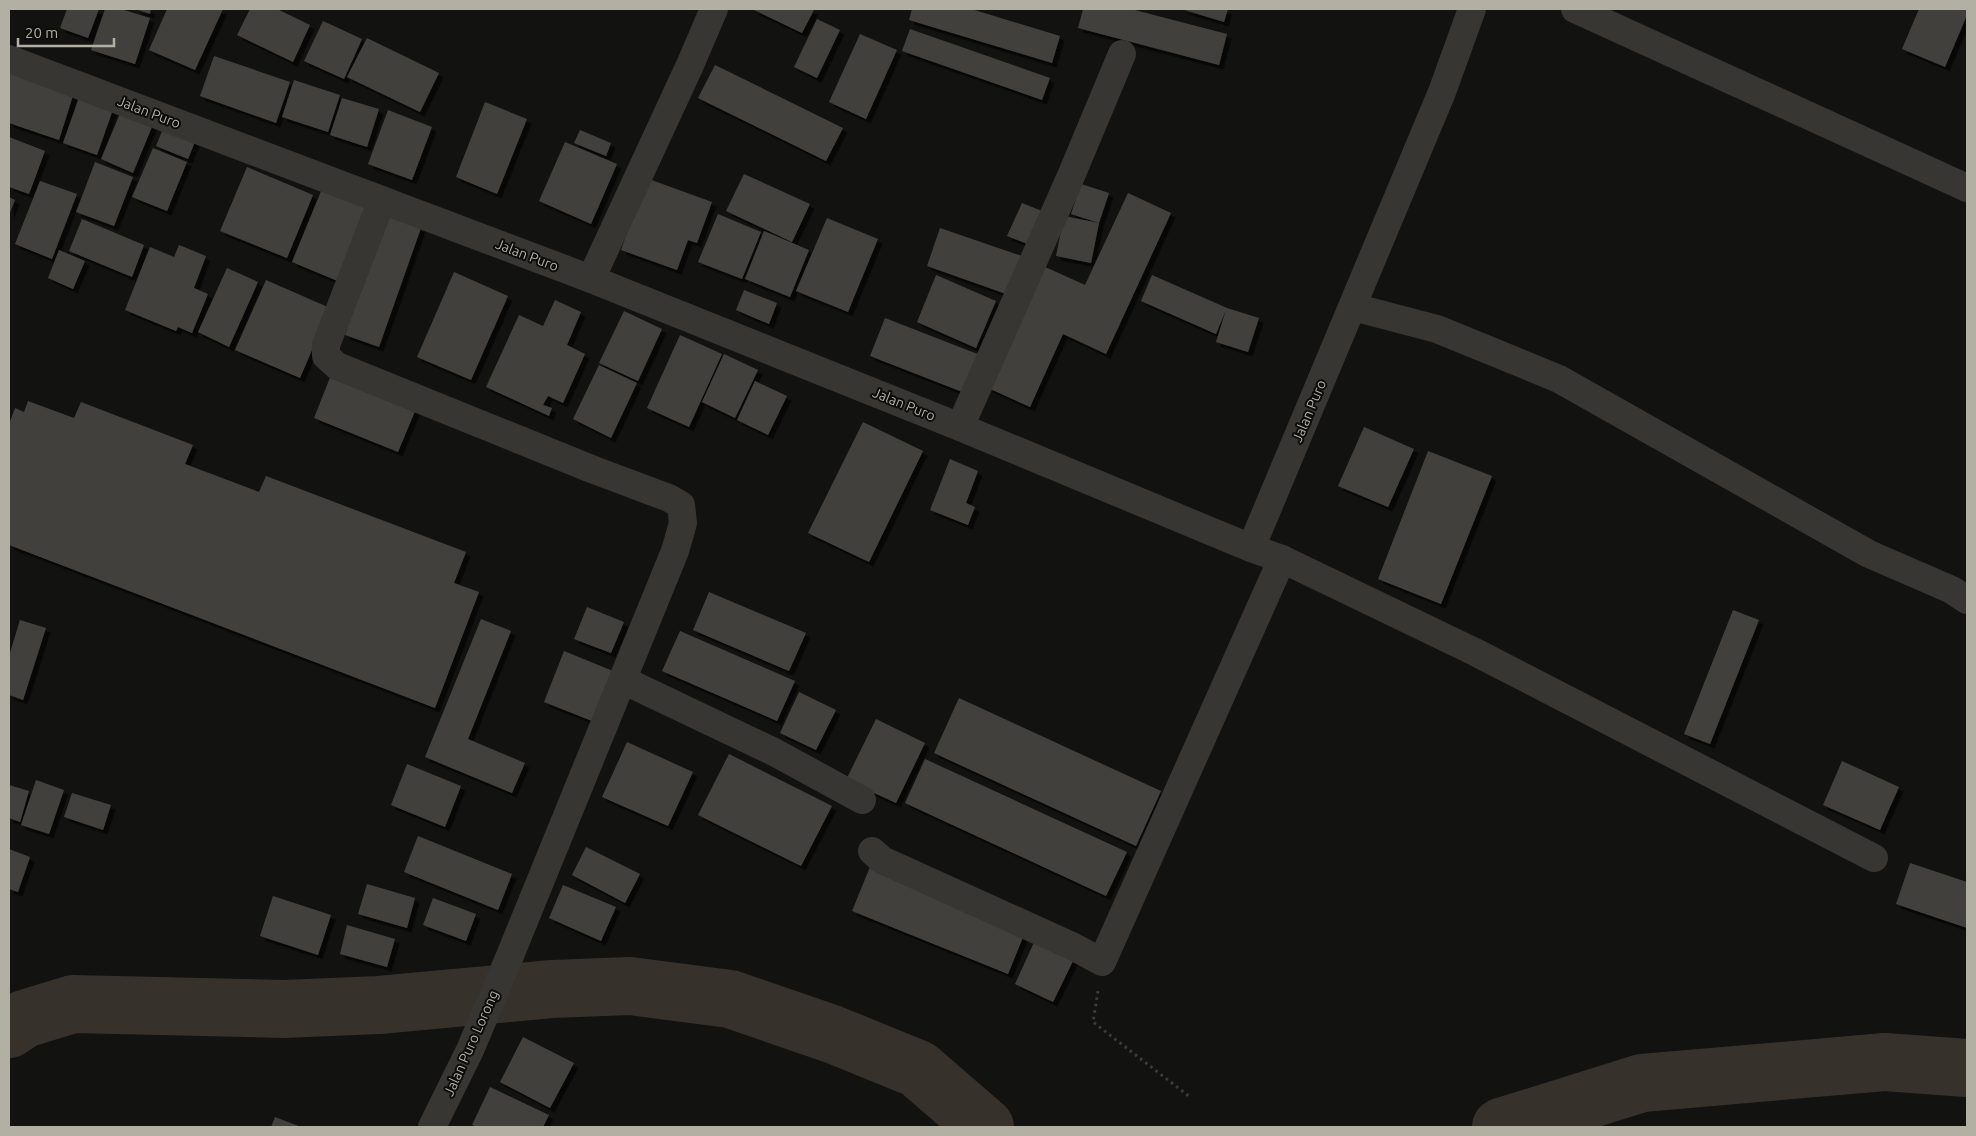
<svg xmlns="http://www.w3.org/2000/svg" width="1976" height="1136" viewBox="0 0 1976 1136" font-family="Ubuntu,sans-serif">
<style>
.lines{fill:none;stroke-linecap:round;stroke-linejoin:round}
.river{stroke:#36312a;stroke-width:58}
.building{fill:#42413d;filter:url(#shadow)}
.path{stroke:#3e3d38;stroke-width:3;stroke-dasharray:2.5 4;stroke-linecap:butt}
.street{stroke:#373632;stroke-width:28}
.labels{text-anchor:middle;dominant-baseline:central;stroke-width:4;stroke-linejoin:round;paint-order:stroke}
.street-label{font-size:14px;fill:#b2afa3;stroke:#0d0d0c}
</style>
<defs>
<filter id="shadow"><feDropShadow dx="4.5" dy="4.5" stdDeviation="0" flood-color="#0009"/></filter>
</defs>
<rect width="100%" height="100%" fill="#121211"/>
<g class="lines">
<g class="river">
<path d="M9,1029l15,-10 49,-15 210,5 96,-4 173,-16 78,-3 100,13 102,35 86,35 67,58"/>
<path d="M1501,1127l141,-44 243,-21 82,6"/>
</g>
</g>
<g class="building">
<path d="M67,9h32l-11,29 -28,-10z"/>
<path d="M105,9h16l29,9 -15,46 -44,-14z"/>
<path d="M135,9h16l-1,5z"/>
<path d="M167,9h56l-28,61 -46,-20z"/>
<path d="M250,9h27l33,16 -17,37 -56,-27z"/>
<path d="M752,9h60l2,1 -12,23z"/>
<path d="M912,9h59l89,27 -8,27 -143,-43z"/>
<path d="M1083,9h48l96,25 -8,31 -141,-37z"/>
<path d="M1181,9h47l-4,13z"/>
<path d="M1919,9h48v6l-22,52 -43,-18z"/>
<path d="M817,19l23,11 -23,48 -23,-11z"/>
<path d="M323,21l39,18 -18,40 -40,-18z"/>
<path d="M910,29l140,49 -8,22 -140,-49z"/>
<path d="M860,34l37,16 -31,69 -37,-17z"/>
<path d="M367,38l72,35 -19,39 -73,-35z"/>
<path d="M214,56l76,26 -14,41 -76,-27z"/>
<path d="M9,63l67,23 -17,54 -50,-17z"/>
<path d="M715,65l128,63 -17,33 -128,-63z"/>
<path d="M294,80l46,15 -12,37 -46,-15z"/>
<path d="M82,89l34,12 -19,54 -34,-12z"/>
<path d="M342,98l37,11 -12,38 -37,-12z"/>
<path d="M485,102l42,17 -30,75 -41,-17z"/>
<path d="M124,104l32,13 -23,56 -32,-14z"/>
<path d="M388,110l44,17 -20,53 -44,-16z"/>
<path d="M167,119l32,13 -11,27 -32,-13z"/>
<path d="M580,130l31,13 -5,13 -32,-13z"/>
<path d="M9,137l36,14 -16,43 -20,-7z"/>
<path d="M565,142l52,22 -26,60 -52,-23z"/>
<path d="M153,148l34,14 -20,49 -35,-14z"/>
<path d="M95,162l38,15 -19,49 -38,-14z"/>
<path d="M247,167l66,28 -26,63 -67,-27z"/>
<path d="M744,174l66,30 -18,38 -66,-31z"/>
<path d="M646,178l66,24 -15,41 -9,-3 -11,30 -56,-20z"/>
<path d="M40,181l37,13 -25,65 -37,-15z"/>
<path d="M324,184l48,20 -32,78 -48,-20z"/>
<path d="M1081,184l28,9 -10,30 -28,-9z"/>
<path d="M1128,193l43,20 -65,141 -43,-20 -33,73 -42,-19 55,-122 42,19z"/>
<path d="M9,197l6,3 -6,15z"/>
<path d="M1022,203l25,10 -14,33 -26,-10z"/>
<path d="M718,214l43,18 -19,47 -44,-17z"/>
<path d="M386,216l35,12 -42,119 -34,-12z"/>
<path d="M1064,216l35,7 -8,40 -35,-7z"/>
<path d="M827,218l51,21 -30,73 -52,-21z"/>
<path d="M82,219l62,26 -12,32 -63,-26z"/>
<path d="M940,228l82,28 -13,39 -82,-29z"/>
<path d="M764,231l45,19 -19,47 -45,-18z"/>
<path d="M179,245l27,11 -12,32 14,6 -16,39 -14,-6 -2,4 -51,-21 25,-63 24,10z"/>
<path d="M59,250l26,11 -12,28 -25,-11z"/>
<path d="M227,268l31,14 -29,65 -31,-15z"/>
<path d="M454,272l54,24 -37,84 -54,-23z"/>
<path d="M936,275l60,26 -20,47 -59,-26z"/>
<path d="M1152,275l75,33 32,10 -11,34 -32,-10 10,-32 -10,24 -75,-33z"/>
<path d="M266,280l64,28 -30,70 -65,-28z"/>
<path d="M744,290l33,13 -8,21 -33,-14z"/>
<path d="M555,300l26,12 -14,33 18,9 -22,49 -15,-7 -5,9 9,3 -3,8 -63,-29 33,-72 24,11z"/>
<path d="M624,311l38,18 -24,52 -39,-18z"/>
<path d="M885,318l95,37 -15,38 -95,-37z"/>
<path d="M680,335l42,19 -33,73 -42,-19z"/>
<path d="M724,354l34,16 -23,48 -33,-16z"/>
<path d="M599,365l38,18 -26,55 -38,-19z"/>
<path d="M333,370l85,34 -20,48 -84,-34z"/>
<path d="M755,381l32,15 -19,39 -31,-15z"/>
<path d="M28,401l46,17 7,-16 112,43 -8,19 74,28 7,-16 200,76 -12,31 25,9 -44,116 -426,-163v-121l6,-16 9,4z"/>
<path d="M863,422l60,29 -54,111 -61,-29z"/>
<path d="M1364,427l50,22 -26,58 -50,-21z"/>
<path d="M1428,451l64,25 -51,128 -63,-25z"/>
<path d="M950,459l28,12 -12,32 9,4 -7,18 -38,-15z"/>
<path d="M709,592l97,41 -17,38 -96,-41z"/>
<path d="M587,607l37,15 -13,31 -37,-14z"/>
<path d="M1733,610l26,10 -49,124 -26,-10z"/>
<path d="M481,619l30,12 -43,108 57,24 -13,30 -87,-36z"/>
<path d="M20,620l26,8 -23,72 -14,-5v-39z"/>
<path d="M680,631l115,50 -18,40 -115,-50z"/>
<path d="M564,651l49,20 -21,50 -48,-19z"/>
<path d="M799,692l37,18 -20,40 -36,-17z"/>
<path d="M959,698l202,93 -25,55 -202,-93z"/>
<path d="M876,719l49,24 -29,60 -50,-23z"/>
<path d="M627,742l66,30 -25,54 -66,-29z"/>
<path d="M729,754l103,52 -31,60 -103,-51z"/>
<path d="M925,759l202,93 -21,44 -201,-93z"/>
<path d="M1842,761l57,26 -19,43 -57,-25z"/>
<path d="M407,764l54,22 -16,41 -54,-22z"/>
<path d="M36,780l28,10 -15,44 -28,-9z"/>
<path d="M9,785l20,6 -9,31 -11,-4z"/>
<path d="M72,793l39,12 -8,25 -39,-13z"/>
<path d="M418,836l94,38 -14,36 -94,-38z"/>
<path d="M586,847l54,27 -15,29 -53,-28z"/>
<path d="M9,849l21,8 -12,35 -9,-3z"/>
<path d="M1910,863l57,19v46l-71,-24z"/>
<path d="M870,867l156,63 -18,44 -156,-63z"/>
<path d="M367,884l48,14 -8,30 -49,-14z"/>
<path d="M563,885l53,22 -15,34 -52,-23z"/>
<path d="M273,896l58,19 -13,40 -58,-19z"/>
<path d="M433,898l43,16 -10,27 -43,-16z"/>
<path d="M347,925l48,14 -8,28 -47,-13z"/>
<path d="M1036,938l39,19 -22,45 -38,-18z"/>
<path d="M523,1037l51,26 -24,45 -50,-26z"/>
<path d="M490,1087l59,28 -6,12h-66l-5,-2z"/>
<path d="M275,1117l26,10h-30z"/>
</g>
<g class="lines">
<path class="path" d="M1098,991l-5,31 97,75"/>
<g class="street">
<path d="M1575,9l392,179"/>
<path d="M9,59l582,220 369,148 291,121 31,11 193,93 399,206"/>
<path d="M382,200l-56,145v11l11,10 257,104 75,28 12,7 2,18 -8,28 -166,407 -39,92 -38,77"/>
<path d="M591,279l99,-214 24,-56"/>
<path d="M1353,307l84,22 122,50 310,175 83,36 15,10"/>
<path d="M960,427l111,-251 51,-122"/>
<path d="M1251,548l191,-456 30,-83"/>
<path d="M623,680l151,72 88,48"/>
<path d="M872,851l10,9 192,87 28,15 180,-403"/>
</g>
</g>
<g class="labels">
<g class="street-label">
<text transform="translate(149 112) rotate(21)">Jalan Puro</text>
<text transform="translate(527 255) rotate(21)">Jalan Puro</text>
<text transform="translate(904 404) rotate(22)">Jalan Puro</text>
<text transform="translate(1309 411) rotate(-67)">Jalan Puro</text>
<text transform="translate(471 1043) rotate(-66)">Jalan Puro Lorong</text>
</g>
</g>
<rect width="1976" height="1136" fill="none" stroke="#b2afa3" stroke-width="20"/>
<path d="M18 38v8h96v-8" fill="none" stroke="#b2afa3" stroke-width="2.5"/>
<text x="25" y="38" font-size="15" fill="#b2afa3" stroke="#0d0d0c" stroke-width="4" paint-order="stroke">20 m</text>
</svg>
